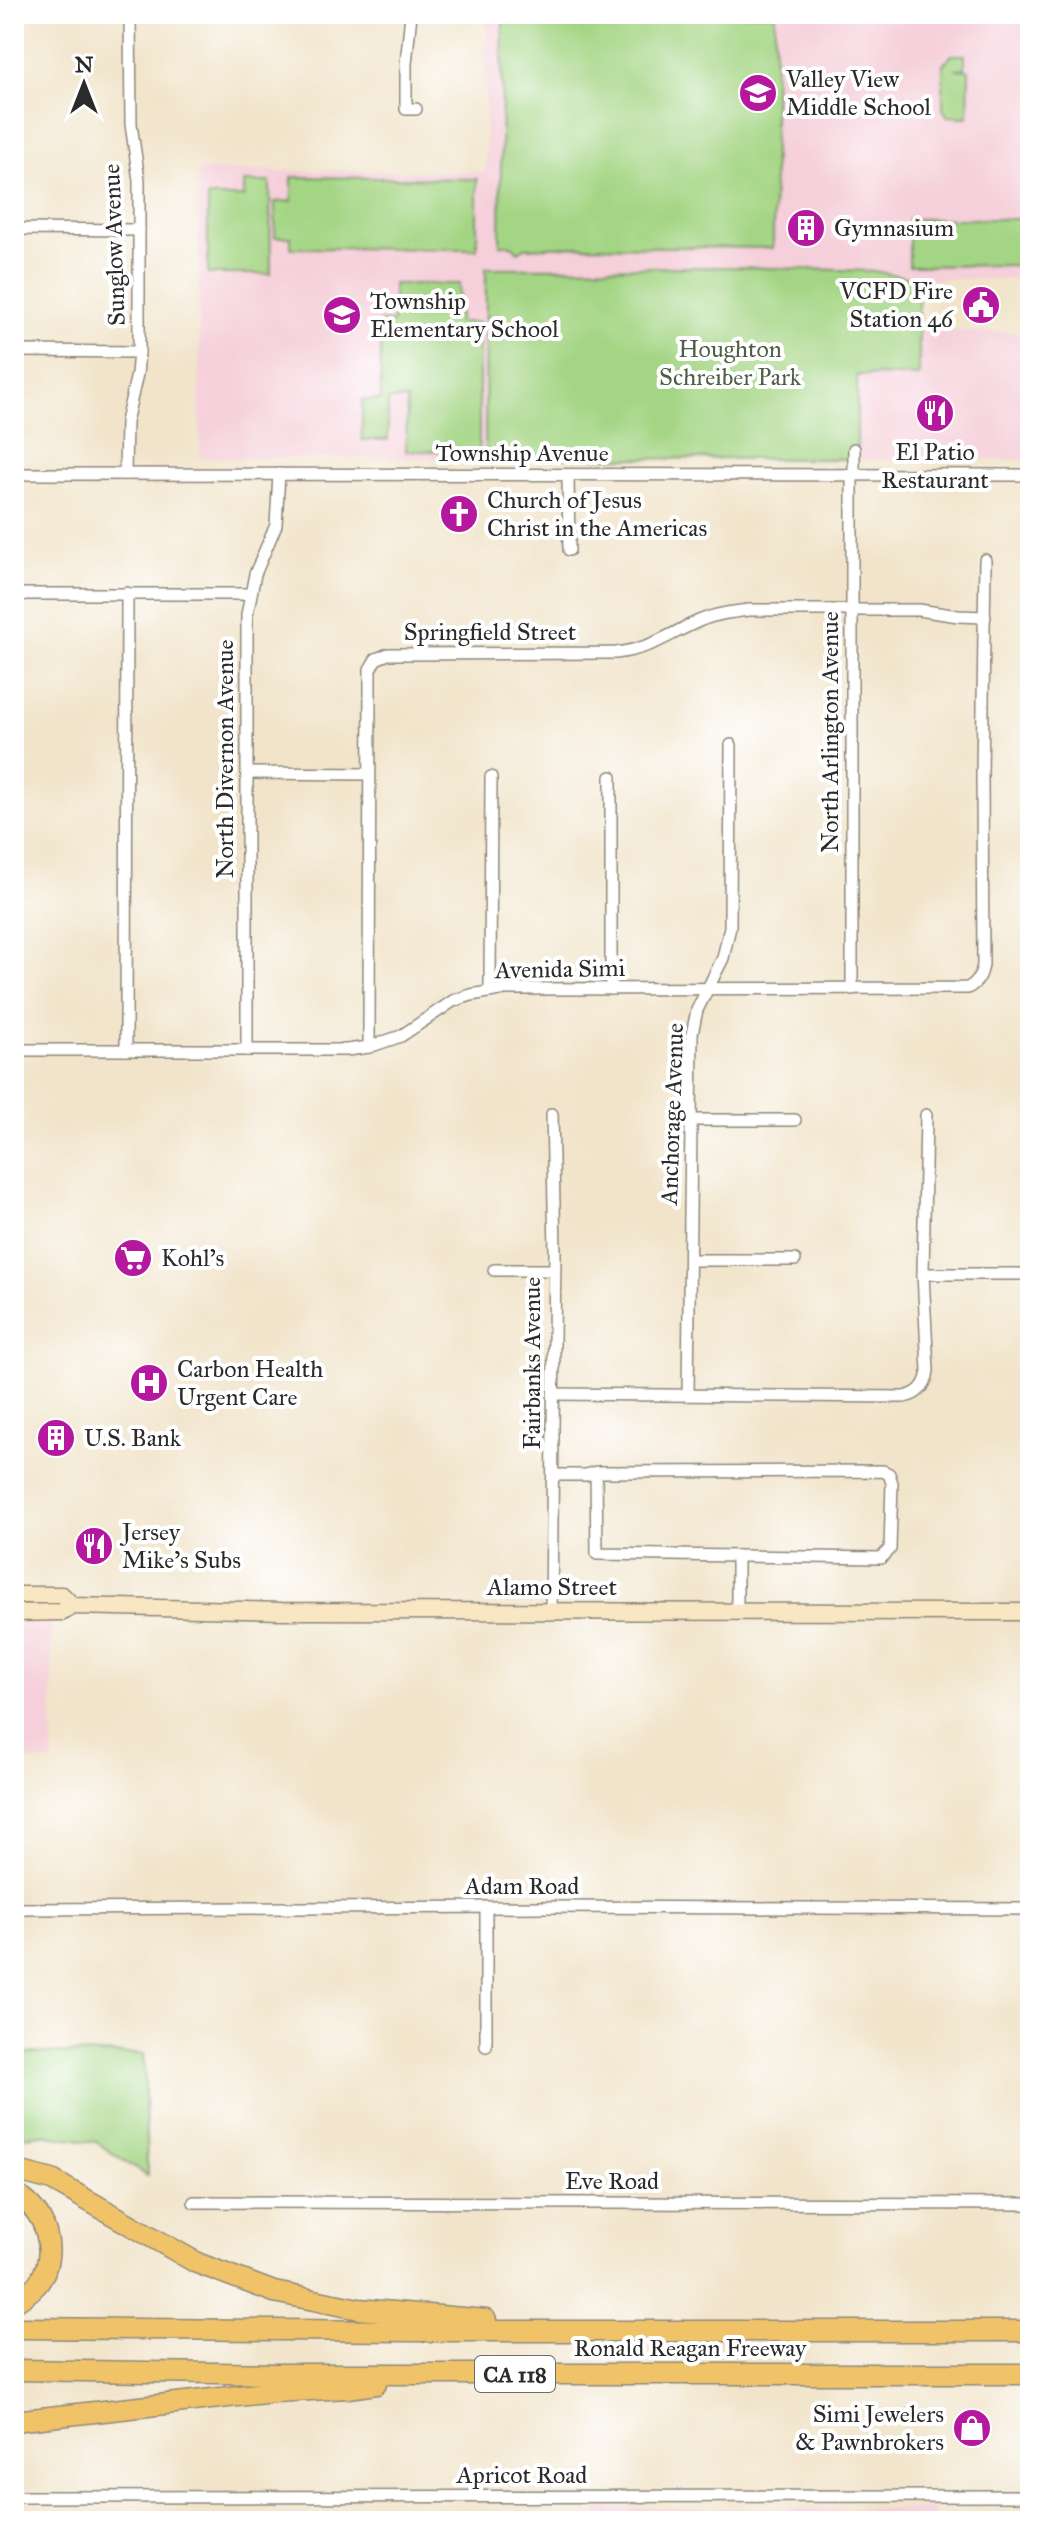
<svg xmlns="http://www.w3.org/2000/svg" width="1044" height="2535" viewBox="0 0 1044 2535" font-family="'IM FELL Great Primer',serif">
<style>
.built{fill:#f5cfd9}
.green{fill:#a4d584;stroke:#688058;stroke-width:2}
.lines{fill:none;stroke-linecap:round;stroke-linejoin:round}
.street-casing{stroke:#8e887a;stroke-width:14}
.secondary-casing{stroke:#8e887a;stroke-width:19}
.highway-casing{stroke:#8e887a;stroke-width:23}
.street{stroke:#fff;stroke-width:11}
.secondary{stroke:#f9e7c3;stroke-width:16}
.highway{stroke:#f1c369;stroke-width:20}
.labels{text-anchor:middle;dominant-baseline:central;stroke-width:8;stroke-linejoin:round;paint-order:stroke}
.shield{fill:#fff;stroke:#6b6b6b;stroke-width:2}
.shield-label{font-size:22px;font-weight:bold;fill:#2b2b2b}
.poi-label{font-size:24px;fill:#2b2b2b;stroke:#fff;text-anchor:start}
.street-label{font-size:24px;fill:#2b2b2b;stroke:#fff}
.park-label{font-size:24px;fill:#4f5e46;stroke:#fff}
</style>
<rect width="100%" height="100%" fill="#fff"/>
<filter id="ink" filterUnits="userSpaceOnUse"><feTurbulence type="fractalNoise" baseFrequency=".0125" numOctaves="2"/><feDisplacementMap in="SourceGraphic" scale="16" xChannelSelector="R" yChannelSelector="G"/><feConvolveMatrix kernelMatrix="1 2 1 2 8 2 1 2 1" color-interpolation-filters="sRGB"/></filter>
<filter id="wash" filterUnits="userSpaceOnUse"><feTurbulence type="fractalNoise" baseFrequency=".006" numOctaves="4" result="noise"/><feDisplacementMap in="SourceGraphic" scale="32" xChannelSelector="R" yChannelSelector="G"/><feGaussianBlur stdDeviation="1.8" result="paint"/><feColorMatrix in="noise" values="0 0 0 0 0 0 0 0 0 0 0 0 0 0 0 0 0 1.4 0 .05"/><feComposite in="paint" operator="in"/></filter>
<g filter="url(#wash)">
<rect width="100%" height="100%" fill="#f1e4ca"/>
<g class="built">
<path d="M486,14h544v265h-112l-45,-8 -141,-4 -246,1 -1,190h-285l-2,-288 287,2z"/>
<path d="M918,331l112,1v125l-6,3 -167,-1v-84l61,1z"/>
<path d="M14,1624h37l2,137h-39z"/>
<path d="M597,2508l337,1v12h-337z"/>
</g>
<g class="green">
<path d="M503,14h272l-2,234 -201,-2 -47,2 -7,4 -6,-7h-12z"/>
<path d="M952,55h13v13l-10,1 14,1 -1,47 -21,-1 -4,-7v-45z"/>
<path d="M292,177l185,2v70l-186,-1v-11h-16v-35l17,-1z"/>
<path d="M244,182h26l1,92h-63v-77h36z"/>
<path d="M909,219h121v46l-121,1z"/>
<path d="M732,267l141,4 45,8 1,97 -62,-1v84l-372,-1 1,-190z"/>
<path d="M393,284h66v38l20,1v128h-73l1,-51h-19v40h-26v-40h19l-1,-78h13z"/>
<path d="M14,2053l130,1 3,122 -51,-34 -55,-8 -27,4z"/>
</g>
</g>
<g filter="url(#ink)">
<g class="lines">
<defs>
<g id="street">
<path d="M411,14l-5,50v45h10"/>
<path d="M14,229l125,1"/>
<path d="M19,351l120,1"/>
<path d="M854,449v26"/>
<path d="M14,474l1016,1"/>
<path d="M125,474l1,-52 11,-48 2,-22v-172l-8,-56 -1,-110"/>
<path d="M568,475l1,75"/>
<path d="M14,599l11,-5h225"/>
<path d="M247,773l122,1"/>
<path d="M611,989v-212"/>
<path d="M852,989v-514"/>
<path d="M490,990l1,-213"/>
<path d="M369,1047l1,-378 6,-10 12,-5 228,-1c38,-5 51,-18 83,-32 16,-7 33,-9 50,-11h170l39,6 27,1"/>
<path d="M14,1050h333l22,-3 32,-11 52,-35 18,-6 35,-6 462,-1c10,-6 13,-12 15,-23l-1,-188 3,-217"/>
<path d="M126,1050l1,-457"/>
<path d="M247,1050v-435l8,-41 21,-49 3,-51"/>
<path d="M690,1120h105"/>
<path d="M690,1260h105"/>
<path d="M494,1270h60"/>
<path d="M923,1274h107"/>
<path d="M553,1394l351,3c15,-3 22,-11 24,-26l-5,-97 3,-159"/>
<path d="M688,1395l4,-361 5,-24 26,-52 7,-31 1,-182"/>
<path d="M554,1475h32l10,-3 287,-1 6,3 3,9 -2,66 -9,9 -284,-4 -1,-82"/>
<path d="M737,1556v55"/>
<path d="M551,1611l4,-360 -3,-137"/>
<path d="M486,1908v138"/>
<path d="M14,1909l531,-2 485,2"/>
<path d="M194,2202l836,2"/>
<path d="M14,2497l1016,-1"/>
</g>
<g id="secondary">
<path d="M14,1595h48l11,11"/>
<path d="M14,1613l49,-1 10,-6 209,5 748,1"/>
</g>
<g id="highway">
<path d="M14,2170l38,10 145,83 77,29 85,17 127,11"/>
<path d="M14,2194c32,15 45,58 25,88 -7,9 -16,15 -25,21"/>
<path d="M14,2328l395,3h621"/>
<path d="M14,2370l262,4h754"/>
<path d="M14,2421l260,-29 74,-4 28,-4"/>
</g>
</defs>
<use href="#street" class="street-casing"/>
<use href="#secondary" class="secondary-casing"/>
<use href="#highway" class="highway-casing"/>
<use href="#street" class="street"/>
<use href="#secondary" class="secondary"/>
<use href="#highway" class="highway"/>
</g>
</g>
<defs>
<symbol id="school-disc" viewBox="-11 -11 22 22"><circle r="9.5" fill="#b5179e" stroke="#fff"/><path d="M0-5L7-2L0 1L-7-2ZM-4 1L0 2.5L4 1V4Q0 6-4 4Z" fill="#fff"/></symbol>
<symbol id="building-disc" viewBox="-11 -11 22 22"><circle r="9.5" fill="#b5179e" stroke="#fff"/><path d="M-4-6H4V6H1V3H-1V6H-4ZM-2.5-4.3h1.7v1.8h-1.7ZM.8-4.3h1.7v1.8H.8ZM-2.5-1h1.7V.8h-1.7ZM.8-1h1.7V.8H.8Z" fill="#fff"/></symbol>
<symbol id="civic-disc" viewBox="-11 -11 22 22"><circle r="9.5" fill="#b5179e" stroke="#fff"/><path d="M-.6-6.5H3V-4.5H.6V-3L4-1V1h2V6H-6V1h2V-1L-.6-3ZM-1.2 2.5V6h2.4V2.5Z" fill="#fff"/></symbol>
<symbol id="restaurant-disc" viewBox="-11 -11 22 22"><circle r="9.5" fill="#b5179e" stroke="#fff"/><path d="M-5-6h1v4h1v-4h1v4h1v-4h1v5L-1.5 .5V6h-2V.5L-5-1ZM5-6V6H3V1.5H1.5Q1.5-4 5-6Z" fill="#fff"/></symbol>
<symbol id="church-disc" viewBox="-11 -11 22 22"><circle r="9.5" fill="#b5179e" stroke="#fff"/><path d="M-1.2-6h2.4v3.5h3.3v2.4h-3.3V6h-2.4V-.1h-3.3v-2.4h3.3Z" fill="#fff"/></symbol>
<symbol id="supermarket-disc" viewBox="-11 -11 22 22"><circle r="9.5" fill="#b5179e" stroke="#fff"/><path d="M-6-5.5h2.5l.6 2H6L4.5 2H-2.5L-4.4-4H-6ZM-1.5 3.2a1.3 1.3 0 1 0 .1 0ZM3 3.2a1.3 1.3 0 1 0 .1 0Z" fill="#fff"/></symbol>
<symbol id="hospital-disc" viewBox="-11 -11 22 22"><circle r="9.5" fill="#b5179e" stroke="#fff"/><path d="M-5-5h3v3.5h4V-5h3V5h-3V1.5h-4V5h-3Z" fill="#fff"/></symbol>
<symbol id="shop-disc" viewBox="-11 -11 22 22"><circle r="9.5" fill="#b5179e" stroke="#fff"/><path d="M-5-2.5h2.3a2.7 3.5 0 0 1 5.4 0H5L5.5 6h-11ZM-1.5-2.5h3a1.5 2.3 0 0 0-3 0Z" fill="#fff"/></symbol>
</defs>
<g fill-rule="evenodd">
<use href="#school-disc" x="736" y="71" width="44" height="44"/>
<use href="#building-disc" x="784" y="206" width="44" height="44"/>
<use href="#civic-disc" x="959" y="283" width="44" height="44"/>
<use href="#school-disc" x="320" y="293" width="44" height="44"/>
<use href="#restaurant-disc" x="913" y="391" width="44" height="44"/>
<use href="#church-disc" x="437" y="492" width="44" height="44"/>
<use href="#supermarket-disc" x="111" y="1236" width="44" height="44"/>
<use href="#hospital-disc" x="127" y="1361" width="44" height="44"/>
<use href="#building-disc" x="34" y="1416" width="44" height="44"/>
<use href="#restaurant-disc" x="72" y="1524" width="44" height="44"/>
<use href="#shop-disc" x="950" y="2406" width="44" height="44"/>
</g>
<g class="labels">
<rect class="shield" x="475" y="2356" width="80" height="36" rx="6"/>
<g class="shield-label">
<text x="515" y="2374">CA 118</text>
</g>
<g class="poi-label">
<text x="786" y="79">Valley View<tspan x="786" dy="28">Middle School</tspan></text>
<text x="834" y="228">Gymnasium</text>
<text x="953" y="291" text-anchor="end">VCFD Fire<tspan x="953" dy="28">Station 46</tspan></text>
<text x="370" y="301">Township<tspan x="370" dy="28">Elementary School</tspan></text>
<text x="935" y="452" text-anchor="middle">El Patio<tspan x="935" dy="28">Restaurant</tspan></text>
<text x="487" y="500">Church of Jesus<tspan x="487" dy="28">Christ in the Americas</tspan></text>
<text x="161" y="1258">Kohl's</text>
<text x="177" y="1369">Carbon Health<tspan x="177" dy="28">Urgent Care</tspan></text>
<text x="84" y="1438">U.S. Bank</text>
<text x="122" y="1532">Jersey<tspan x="122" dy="28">Mike's Subs</tspan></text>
<text x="944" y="2414" text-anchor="end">Simi Jewelers<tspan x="944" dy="28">&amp; Pawnbrokers</tspan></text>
</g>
<g class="street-label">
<text transform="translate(114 245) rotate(-92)">Sunglow Avenue</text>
<text x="522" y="453">Township Avenue</text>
<text x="490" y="632">Springfield Street</text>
<text transform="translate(830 732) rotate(-90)">North Arlington Avenue</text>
<text transform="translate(225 759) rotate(-90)">North Divernon Avenue</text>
<text transform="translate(560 969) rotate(-1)">Avenida Simi</text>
<text transform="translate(672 1114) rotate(-88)">Anchorage Avenue</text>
<text transform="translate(532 1363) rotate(-90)">Fairbanks Avenue</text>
<text x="552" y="1587">Alamo Street</text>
<text x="522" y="1886">Adam Road</text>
<text x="612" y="2181">Eve Road</text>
<text x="690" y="2348">Ronald Reagan Freeway</text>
<text x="522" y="2475">Apricot Road</text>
</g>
<g class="park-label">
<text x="730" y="349">Houghton<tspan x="730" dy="28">Schreiber Park</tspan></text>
</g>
</g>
<rect width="1044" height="2535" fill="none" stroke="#fff" stroke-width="48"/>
<g transform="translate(84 84)" stroke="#ffffff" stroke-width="6" paint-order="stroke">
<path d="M0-6L14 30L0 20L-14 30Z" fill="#2b2b2b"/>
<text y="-12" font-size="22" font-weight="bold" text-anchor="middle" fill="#2b2b2b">N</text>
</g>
</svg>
